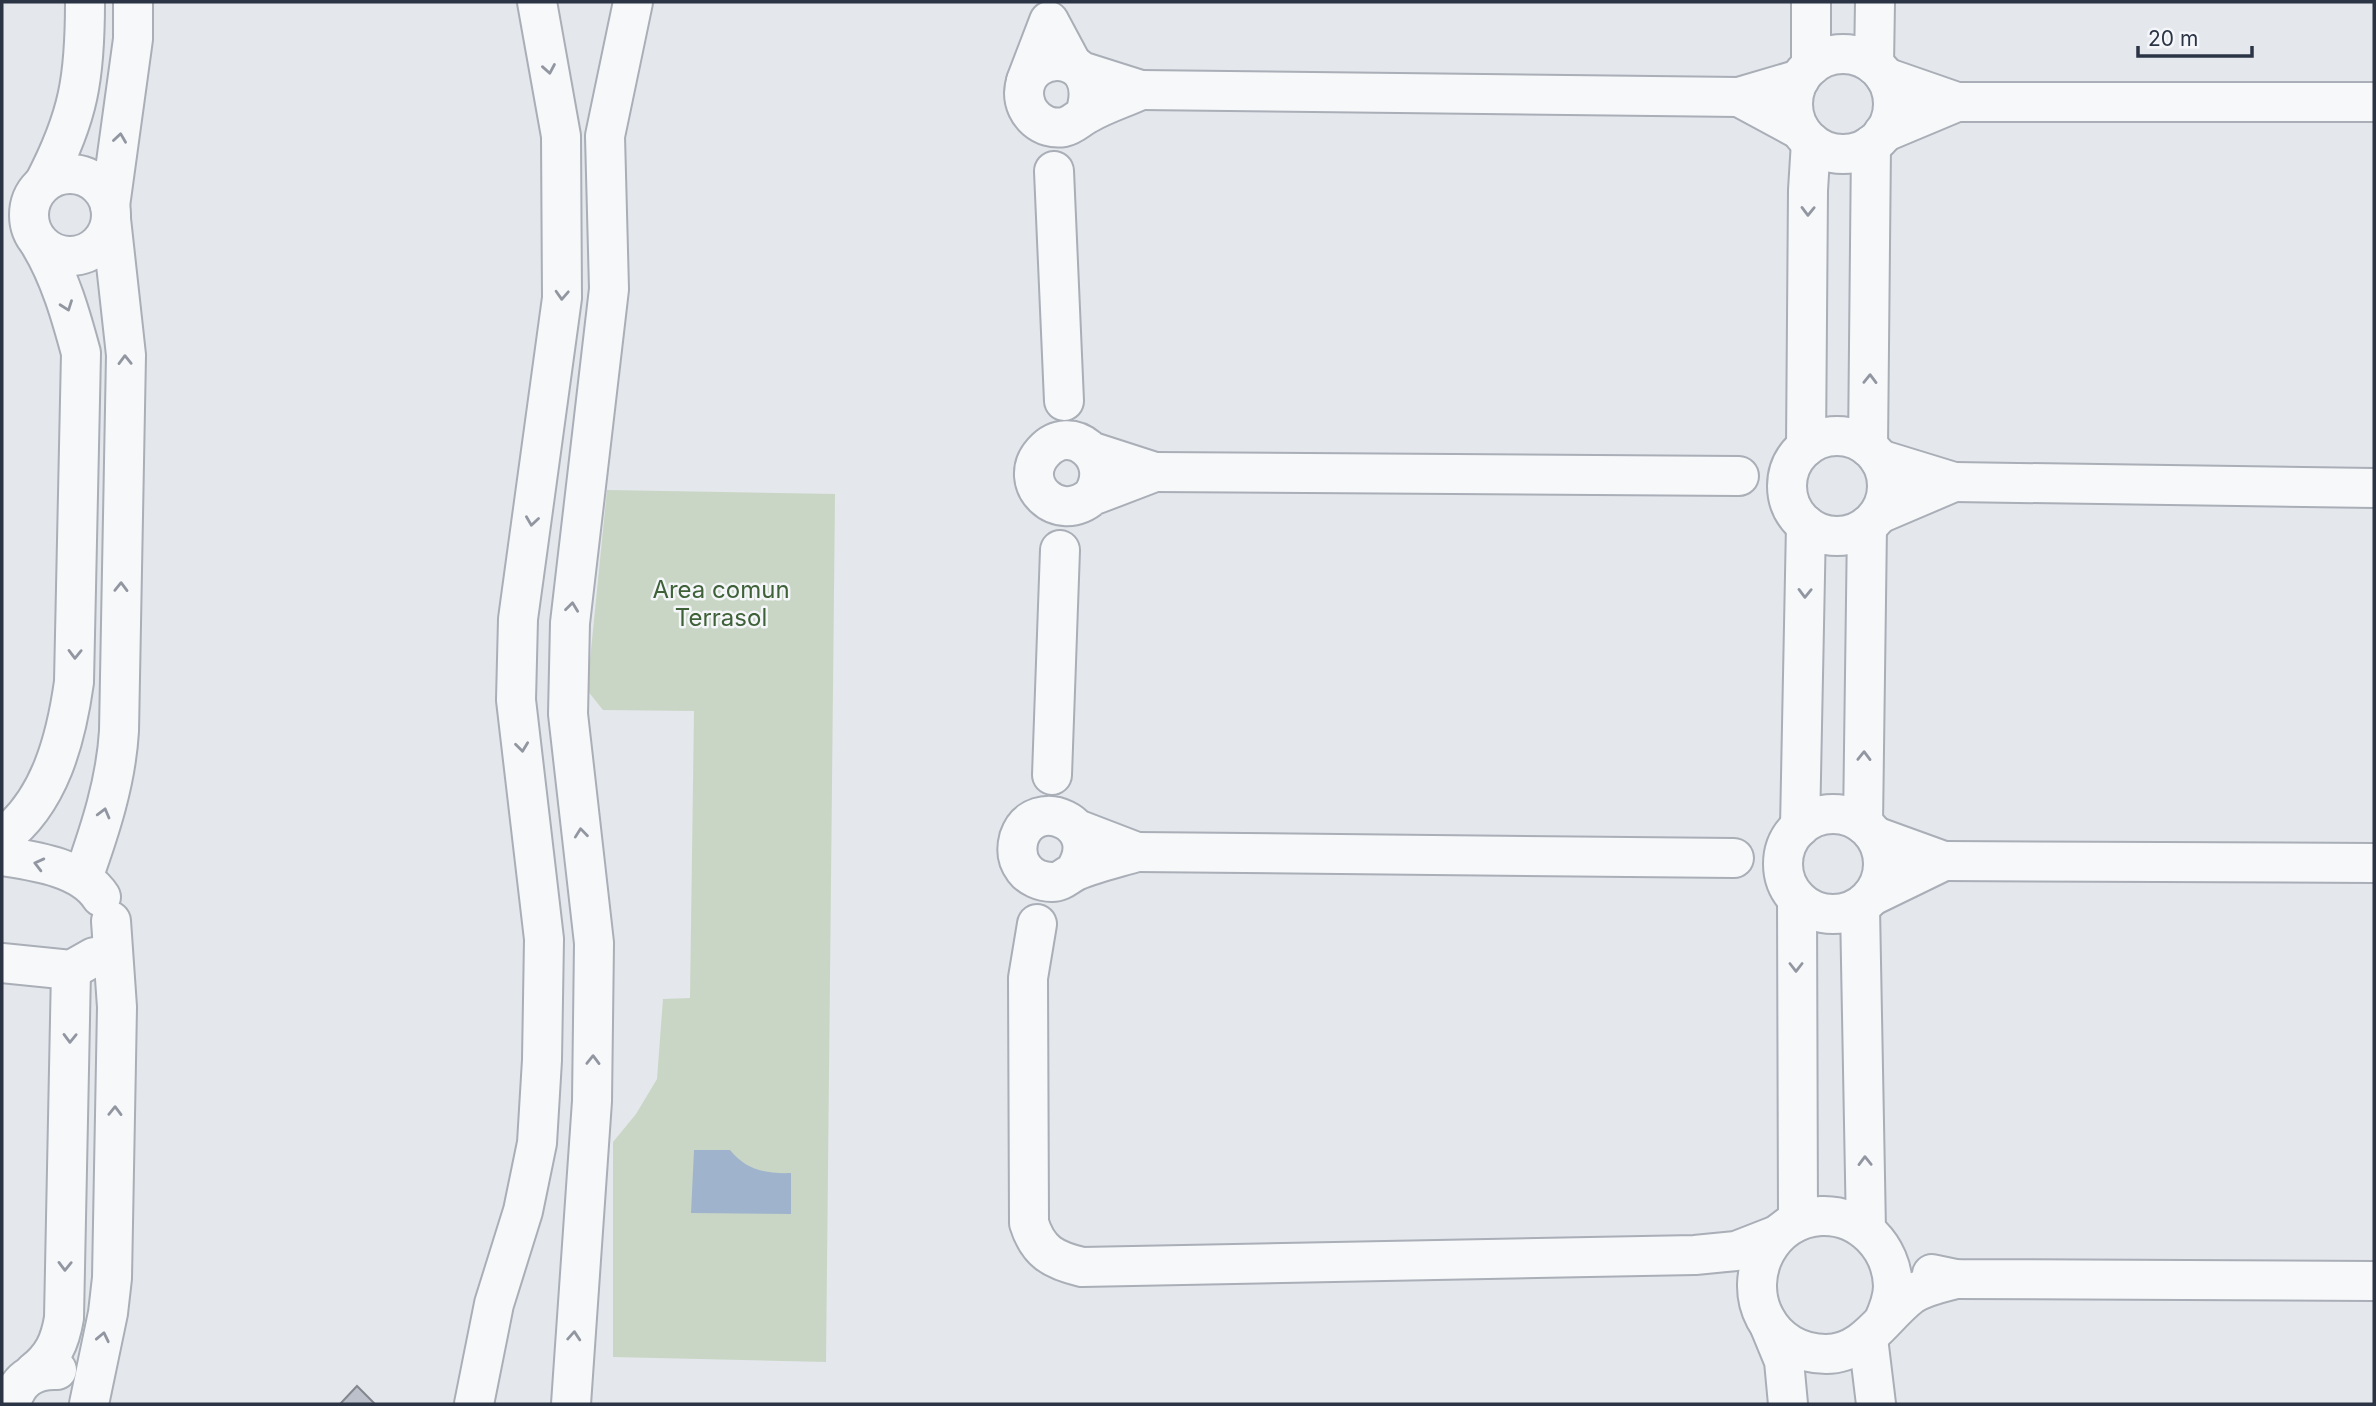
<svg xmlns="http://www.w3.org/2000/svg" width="2376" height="1406" viewBox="0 0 2376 1406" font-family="Inter,sans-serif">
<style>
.green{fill:#c9d6c5}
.water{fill:#9fb4cc}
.building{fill:#bbc0ca;stroke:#83868d;stroke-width:2}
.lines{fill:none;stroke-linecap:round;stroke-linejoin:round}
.minor-casing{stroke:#a9aeb7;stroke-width:42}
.minor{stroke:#f7f8fa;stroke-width:38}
.oneway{stroke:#9196a0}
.labels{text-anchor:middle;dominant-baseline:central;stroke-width:5;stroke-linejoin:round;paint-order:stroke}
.park-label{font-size:24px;fill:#3f6138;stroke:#f4f6f9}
</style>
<rect width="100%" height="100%" fill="#e4e7ec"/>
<path class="green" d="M607,490l228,4 -9,868 -213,-5v-215l23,-28 21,-35 6,-80 27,-1 4,-287 -91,-1 -16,-20z"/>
<path class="water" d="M694,1150h36c16,20 36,24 61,23v41l-100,-1z"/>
<path class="building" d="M357,1386l18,18h-35z"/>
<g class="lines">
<defs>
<g id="minor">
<circle cx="1843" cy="104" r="50"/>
<path d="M1874,65l1,-63"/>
<path d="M1811,66v-64"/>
<path d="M1081,71l60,19c-17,8 -37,14 -54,24 -8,4 -14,11 -23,13 -21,4 -40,-13 -40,-34 1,-46 82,-45 61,21"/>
<path d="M1800,79l-61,18 61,33"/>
<path d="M1026,81l23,-60 23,43"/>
<path d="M1141,90l598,7"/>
<path d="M1957,102h417"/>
<path d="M1883,133l74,-31 -72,-25"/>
<path d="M1054,171l10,230"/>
<circle cx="70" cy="215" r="41"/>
<path d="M44,183c35,-67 41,-106 41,-181"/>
<path d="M110,206l23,-167v-37"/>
<circle cx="1837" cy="486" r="50"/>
<path d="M1806,447l2,-257 3,-48"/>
<path d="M1868,447l3,-302"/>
<path d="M1155,472l584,4"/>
<path d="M1954,482l420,6"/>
<path d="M1092,496c25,-37 -21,-76 -49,-44 -28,31 15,74 49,44l63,-24 -62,-20"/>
<path d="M1879,514l75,-32 -75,-23"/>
<path d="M1052,775l8,-225"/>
<circle cx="1833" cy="864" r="50"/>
<path d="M1863,824l4,-298"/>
<path d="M1800,827l6,-302"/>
<path d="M2,838c48,-36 64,-99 72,-156l7,-329c-10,-37 -21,-76 -41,-109"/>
<path d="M1137,852l597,6"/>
<path d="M2,856c32,5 80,11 99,41"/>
<path d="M1944,861l430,2"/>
<path d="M1074,872c33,-49 -40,-79 -55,-34 -3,11 -2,22 5,31 6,8 17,13 28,13 10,0 15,-7 24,-11 19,-8 41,-13 61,-19l-60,-23"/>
<path d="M83,878c17,-48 33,-96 36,-147l7,-376 -15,-136"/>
<path d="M1872,896l72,-35 -69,-25"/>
<path d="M1797,899l1,322"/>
<path d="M1860,908l6,322"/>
<path d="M1037,924l-9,54 1,245c9,29 24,37 53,44l613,-12 41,-4 41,-16"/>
<path d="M2,963l69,7 23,-13"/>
<path d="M1932,1274l24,5 418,2"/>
<path d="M1883,1322c5,-11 10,-23 10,-36 -1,-38 -32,-72 -72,-70 -50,2 -79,59 -56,102 12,23 35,36 61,36 39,0 57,-38 85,-59 13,-9 30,-12 45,-16"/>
<path d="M1770,1327l14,34 4,43"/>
<path d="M1868,1338l8,66"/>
<path d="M34,1372c19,-15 26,-30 30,-54l7,-348"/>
<path d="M11,1404c6,-23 21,-35 46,-34"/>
<path d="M89,1404l19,-91 4,-35 5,-271 -6,-86"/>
<path d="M474,1404l20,-100 29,-93 14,-68 5,-83 2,-121 -28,-239 2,-81 44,-321 -1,-162 -24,-134"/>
<path d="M571,1404l21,-303 2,-158 -26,-229 2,-91 39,-334 -4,-153 28,-134"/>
</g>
</defs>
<use href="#minor" class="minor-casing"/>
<use href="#minor" class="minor"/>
</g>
<defs><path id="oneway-chevron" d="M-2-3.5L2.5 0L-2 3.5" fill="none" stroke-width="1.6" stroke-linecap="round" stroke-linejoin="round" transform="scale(1.75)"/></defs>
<g class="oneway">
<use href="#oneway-chevron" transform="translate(549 69) rotate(80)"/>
<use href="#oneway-chevron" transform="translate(120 138) rotate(-82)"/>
<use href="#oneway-chevron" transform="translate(1808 211) rotate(91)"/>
<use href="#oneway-chevron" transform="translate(562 295) rotate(93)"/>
<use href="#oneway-chevron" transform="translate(67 306) rotate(70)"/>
<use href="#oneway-chevron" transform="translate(125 360) rotate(-91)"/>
<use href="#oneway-chevron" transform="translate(1870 379) rotate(-89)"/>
<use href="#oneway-chevron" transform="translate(532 521) rotate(98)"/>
<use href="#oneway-chevron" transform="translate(121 587) rotate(-89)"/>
<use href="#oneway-chevron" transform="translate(1805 593) rotate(91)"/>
<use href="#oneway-chevron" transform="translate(572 607) rotate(-83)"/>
<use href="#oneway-chevron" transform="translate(75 654) rotate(91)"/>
<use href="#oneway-chevron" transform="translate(522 747) rotate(83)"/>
<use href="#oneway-chevron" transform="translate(1864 756) rotate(-89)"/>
<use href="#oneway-chevron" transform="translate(104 813) rotate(-75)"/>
<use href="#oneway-chevron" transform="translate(581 833) rotate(-96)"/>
<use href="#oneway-chevron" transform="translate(39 864) rotate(-166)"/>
<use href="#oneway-chevron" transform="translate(1796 967) rotate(90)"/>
<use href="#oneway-chevron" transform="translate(70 1038) rotate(91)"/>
<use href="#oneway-chevron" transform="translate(593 1060) rotate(-89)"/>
<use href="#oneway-chevron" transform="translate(115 1111) rotate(-89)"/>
<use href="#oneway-chevron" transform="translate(1865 1161) rotate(-91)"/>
<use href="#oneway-chevron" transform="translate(65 1266) rotate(91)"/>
<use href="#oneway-chevron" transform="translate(574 1336) rotate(-86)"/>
<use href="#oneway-chevron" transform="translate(103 1337) rotate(-78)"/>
</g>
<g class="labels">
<g class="park-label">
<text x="721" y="589">Area comun<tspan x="721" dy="28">Terrasol</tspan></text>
</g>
</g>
<rect width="2376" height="1406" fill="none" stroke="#2b3445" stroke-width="7"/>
<path d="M2138 46v10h114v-10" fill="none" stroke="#2b3445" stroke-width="3.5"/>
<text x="2148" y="46" font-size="21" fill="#2b3445" stroke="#f4f6f9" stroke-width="5" paint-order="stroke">20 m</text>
</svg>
